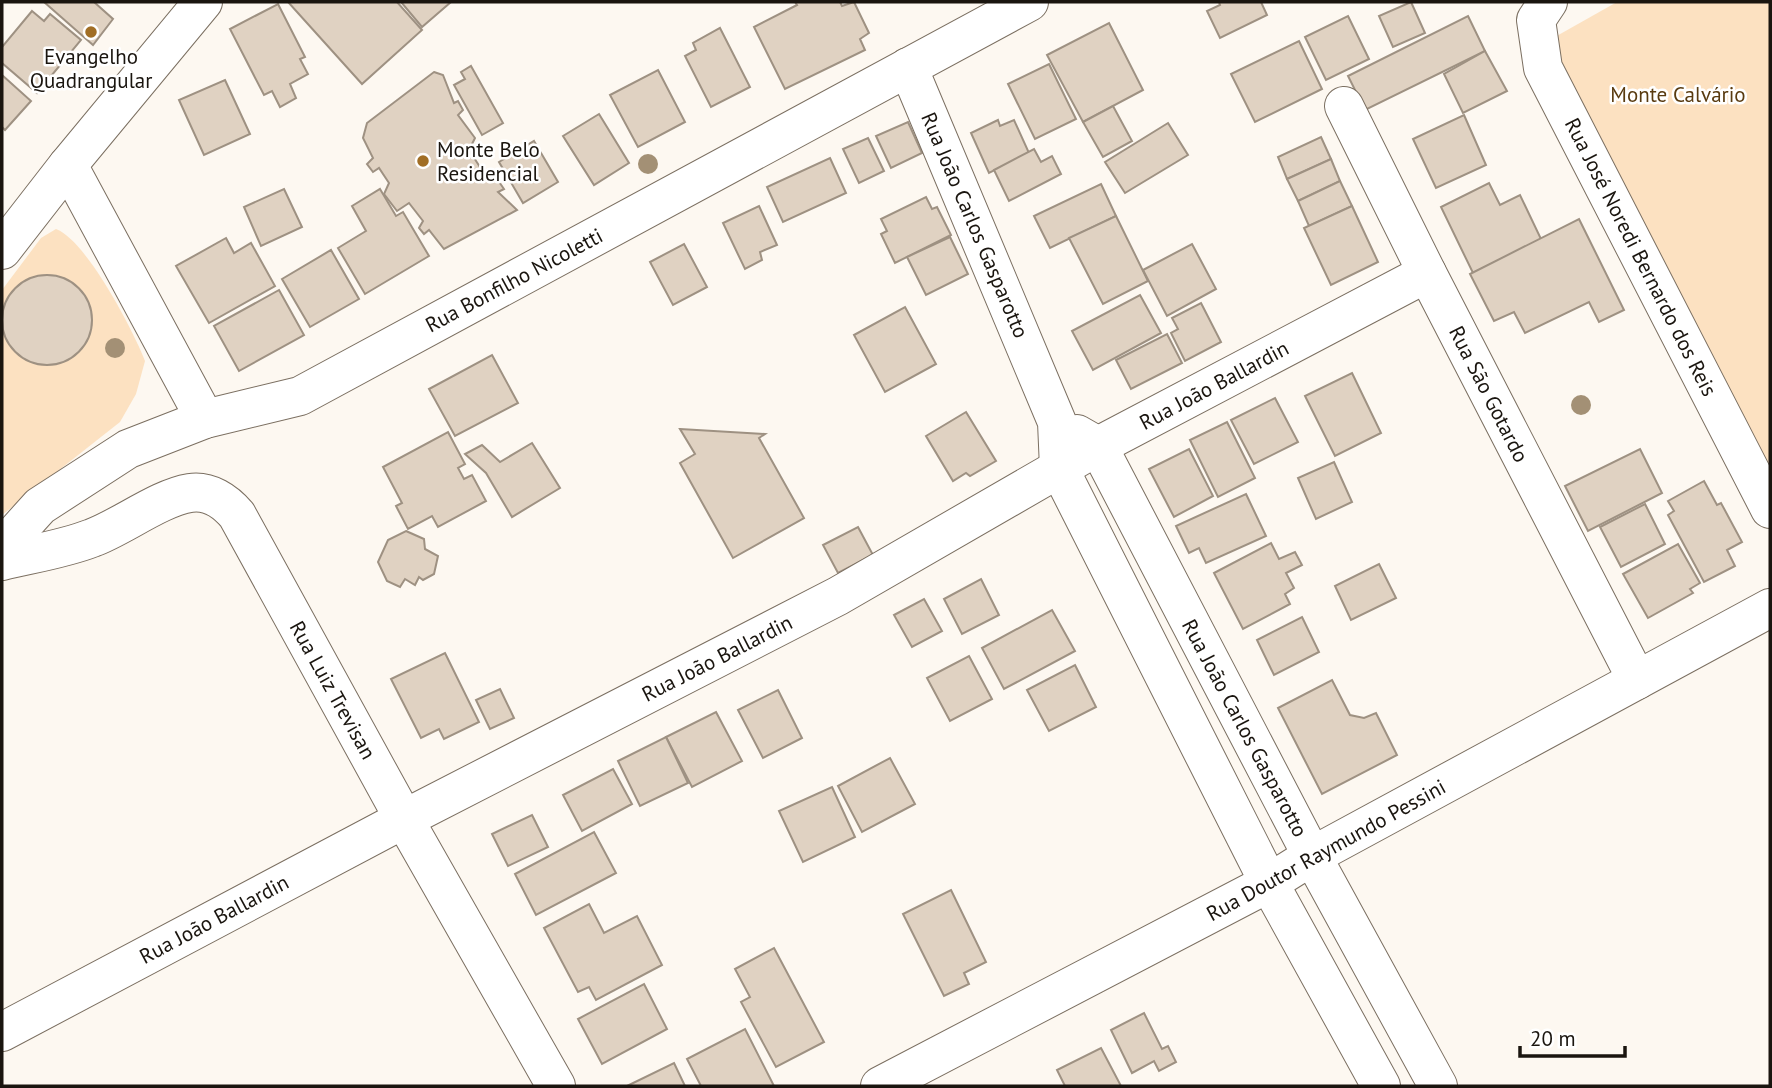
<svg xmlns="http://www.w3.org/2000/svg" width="1772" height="1088" viewBox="0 0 1772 1088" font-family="'PT Sans',sans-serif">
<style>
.green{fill:#fce1c1}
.building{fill:#e0d2c2;stroke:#9e9182;stroke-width:2}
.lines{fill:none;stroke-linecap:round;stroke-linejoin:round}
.minor-casing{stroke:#7b6f61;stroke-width:40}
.minor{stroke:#fff;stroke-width:38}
.tree{fill:#a39075}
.poi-dot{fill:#a16e25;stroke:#fff;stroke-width:2.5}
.labels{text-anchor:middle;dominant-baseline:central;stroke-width:5;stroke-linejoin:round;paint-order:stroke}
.poi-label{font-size:21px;fill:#1a150f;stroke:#fff}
.park-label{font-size:21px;fill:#593b10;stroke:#fff}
.street-label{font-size:21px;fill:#1a150f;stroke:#fff}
</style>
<rect width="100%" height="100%" fill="#fdf8f1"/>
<g class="green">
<path d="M1617,2h153v479l-224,-439z"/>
<path d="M56,229c30,11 77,101 89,132l-9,33 -16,28 -118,93v-225l39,-52z"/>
</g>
<g class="building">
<path d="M44,2h50l19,17 -20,26z"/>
<path d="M288,2h109l25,28 -60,54z"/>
<path d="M401,2h50l-29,25z"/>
<path d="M795,2h45l2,4 12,-4 15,31 -9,6 5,11 -80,39 -31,-62 43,-22z"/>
<path d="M1219,2h42l6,13 -47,23 -13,-27 13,-6z"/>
<path d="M1411,2l14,31 -32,14 -14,-31z"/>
<path d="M278,4l27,53 -5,2 8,15 -18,10 6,14 -16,9 -8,-16 -8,4 -34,-66z"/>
<path d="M32,11l12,10 6,-7 31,26 -44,53 -35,-30v-16z"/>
<path d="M1348,16l21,43 -43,21 -21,-43z"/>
<path d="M1468,16l17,35 -120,59 -17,-34z"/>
<path d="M1109,23l34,67 -60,32 -36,-67z"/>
<path d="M720,28l30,59 -39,20 -26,-51 11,-6 -3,-7z"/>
<path d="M1299,41l23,48 -67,33 -24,-48z"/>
<path d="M1485,51l22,40 -44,22 -19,-39z"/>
<path d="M1049,64l27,55 -41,20 -27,-55z"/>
<path d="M471,66l32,57 -21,12 -28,-50 11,-6 -4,-7z"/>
<path d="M658,70l27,52 -47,25 -28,-52z"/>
<path d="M434,72l9,3 11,28 4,-2 5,9 -5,5 17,23 -6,12 20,31 8,-2 7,10 -6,3 19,18 -73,39 -15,-19 -5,4 -5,-6 4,-7 -14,-18 -12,8 -13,-17 5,-11 -10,-15 -6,4 -6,-8 6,-6 -10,-20 4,-15z"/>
<path d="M2,75l29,26 -26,29 -3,-3z"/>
<path d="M225,80l25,54 -46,21 -25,-55z"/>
<path d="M1113,106l19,35 -29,16 -20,-35z"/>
<path d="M599,114l30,49 -35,22 -31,-49z"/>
<path d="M1464,115l22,50 -50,23 -23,-49z"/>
<path d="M998,120l2,6 14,-6 15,33 -40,20 -18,-40z"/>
<path d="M908,122l14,31 -31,15 -15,-32z"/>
<path d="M1168,123l20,32 -63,38 -20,-31z"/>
<path d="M1321,137l10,22 -44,20 -9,-22z"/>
<path d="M868,138l16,33 -25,12 -16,-34z"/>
<path d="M534,141l24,41 -35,21 -24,-41z"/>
<path d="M1034,149l7,13 11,-6 9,18 -52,27 -15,-31z"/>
<path d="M830,158l16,35 -63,29 -16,-35z"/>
<path d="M1331,159l9,22 -42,20 -11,-22z"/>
<path d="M1340,181l12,25 -43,20 -11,-25z"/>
<path d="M1489,183l11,22 20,-10 21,44 -68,34 -32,-66z"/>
<path d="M1101,184l15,32 -66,32 -16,-32z"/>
<path d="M284,189l18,38 -41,19 -17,-39z"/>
<path d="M380,189l16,27 7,-4 26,44 -64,38 -27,-46 28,-17 -14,-25z"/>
<path d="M926,197l6,12 5,-2 14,28 -56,28 -14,-29 6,-3 -6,-12z"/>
<path d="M759,206l18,39 -17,7 2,8 -17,9 -22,-46z"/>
<path d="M1352,206l26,56 -47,23 -27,-57z"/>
<path d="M1116,216l32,65 -45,23 -34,-66z"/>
<path d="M1579,219l45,91 -25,12 -10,-20 -64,31 -11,-21 -20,9 -24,-47z"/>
<path d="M950,237l18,37 -42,21 -19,-38z"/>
<path d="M226,238l8,15 17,-10 24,43 -66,37 -33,-57z"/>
<path d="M684,244l23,43 -34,18 -23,-43z"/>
<path d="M1192,244l24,45 -49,27 -24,-46z"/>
<path d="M331,250l28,49 -49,28 -28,-48z"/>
<circle cx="47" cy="320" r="45"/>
<path d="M279,290l25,45 -65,36 -25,-45z"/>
<path d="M1140,295l21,38 -68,37 -21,-39z"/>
<path d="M1201,303l20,39 -36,19 -14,-28 7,-4 -6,-11z"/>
<path d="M905,307l31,57 -51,28 -31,-57z"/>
<path d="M1167,334l15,29 -51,26 -15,-29z"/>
<path d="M492,355l26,48 -63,33 -26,-47z"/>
<path d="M1352,373l29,60 -46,23 -30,-60z"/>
<path d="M1275,398l23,44 -44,22 -23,-44z"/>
<path d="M966,412l30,49 -26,15 -4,-3 -13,8 -27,-45z"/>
<path d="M1227,422l28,56 -37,19 -28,-57z"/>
<path d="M680,429l85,5 -6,4 45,80 -71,40 -53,-95 15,-9z"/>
<path d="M448,432l17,32 -7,4 6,11 8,-4 14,26 -48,26 -6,-11 -24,13 -12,-23 6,-3 -19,-36z"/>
<path d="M532,443l28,45 -48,29 -26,-44 -21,-19 17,-9 18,17z"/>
<path d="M1189,449l24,47 -39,21 -25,-48z"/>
<path d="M1640,449l22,44 -74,38 -23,-45z"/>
<path d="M1334,462l18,40 -36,17 -18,-41z"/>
<path d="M1704,481l13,24 4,-2 21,39 -15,8 8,16 -31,16 -36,-67 6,-4 -6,-10z"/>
<path d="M1246,494l20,42 -60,27 -7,-15 -10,5 -13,-27z"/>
<path d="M1645,504l20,40 -44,23 -21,-40z"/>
<path d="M858,527l15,28 -35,18 -15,-28z"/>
<path d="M406,531l18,8 1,10 13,7 -4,18 -11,6 -4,-3 -4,8 -10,-6 -5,8 -13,-6 -9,-19 10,-22z"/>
<path d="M1271,543l8,16 16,-7 7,13 -16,8 8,15 -9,6 5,10 -47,25 -29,-56z"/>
<path d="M1678,544l22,39 -10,6 3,4 -45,25 -25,-44z"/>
<path d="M1379,564l17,34 -45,22 -16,-34z"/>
<path d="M981,579l18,36 -37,19 -18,-35z"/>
<path d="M924,599l18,32 -30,16 -18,-32z"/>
<path d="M1052,610l23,41 -71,38 -22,-41z"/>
<path d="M1302,617l17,35 -45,23 -17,-35z"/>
<path d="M445,653l34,69 -35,17 -5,-10 -18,9 -30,-59z"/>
<path d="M969,656l23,43 -42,22 -23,-43z"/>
<path d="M1075,665l21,42 -47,24 -22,-41z"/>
<path d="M1332,680l18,35 14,3 12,-5 21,42 -75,39 -44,-86z"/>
<path d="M500,689l14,29 -24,11 -14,-29z"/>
<path d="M778,690l24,48 -39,20 -25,-48z"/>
<path d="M716,712l26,49 -50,26 -26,-50z"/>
<path d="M666,737l22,46 -48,23 -22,-45z"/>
<path d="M890,758l25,46 -53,28 -24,-46z"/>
<path d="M613,769l19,35 -50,27 -19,-36z"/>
<path d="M832,787l23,50 -52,25 -24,-51z"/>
<path d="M532,815l16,32 -40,19 -16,-32z"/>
<path d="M594,832l22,41 -80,42 -21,-41z"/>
<path d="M951,890l35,72 -22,11 5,11 -25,12 -41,-82z"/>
<path d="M589,904l15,29 33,-17 25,49 -66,35 -7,-13 -11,5 -34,-64z"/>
<path d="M774,948l50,94 -48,25 -35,-65 9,-5 -15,-28z"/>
<path d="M644,984l23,45 -65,35 -24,-45z"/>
<path d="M1144,1013l18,36 6,-3 8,16 -17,9 -5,-10 -22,12 -21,-43z"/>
<path d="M745,1029l29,57h-73l-14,-27z"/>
<path d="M1101,1048l20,38h-56l-8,-16z"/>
<path d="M674,1063l11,23h-58z"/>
</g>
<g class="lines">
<defs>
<g id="minor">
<path d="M1548,2l-12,18 7,48 227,441"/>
<path d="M908,67l149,355 2,46 210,415 112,203"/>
<path d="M1344,106l83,167 210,407"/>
<path d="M68,165l137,254"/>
<path d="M2,250l66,-85 135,-163"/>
<path d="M1077,434l21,12 214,410 126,230"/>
<path d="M2,548l38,-42 88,-57 77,-30 95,-23 729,-394"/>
<path d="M2,561c29,-7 62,-12 90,-23 30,-11 67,-40 98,-45 19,-3 36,9 47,22l167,304 152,267"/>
<path d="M2,1032l402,-213 434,-223 260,-150 329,-173"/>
<path d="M880,1086l389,-203 43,-27 458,-248"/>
</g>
</defs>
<use href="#minor" class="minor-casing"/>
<use href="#minor" class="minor"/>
</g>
<g class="tree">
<circle cx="648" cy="164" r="10"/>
<circle cx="115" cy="348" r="10"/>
<circle cx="1581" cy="405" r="10"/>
</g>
<g class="poi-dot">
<circle cx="91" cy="32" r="7"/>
<circle cx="423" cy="161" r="7"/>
</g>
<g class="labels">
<g class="poi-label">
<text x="91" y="56">Evangelho<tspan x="91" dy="24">Quadrangular</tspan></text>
<text x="437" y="149" text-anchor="start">Monte Belo<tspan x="437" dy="24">Residencial</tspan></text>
</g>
<g class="park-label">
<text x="1678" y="94">Monte Calvário</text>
</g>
<g class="street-label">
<text transform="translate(975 225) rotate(67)">Rua João Carlos Gasparotto</text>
<text transform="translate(1641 257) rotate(63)">Rua José Noredi Bernardo dos Reis</text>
<text transform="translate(514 280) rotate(-28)">Rua Bonfilho Nicoletti</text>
<text transform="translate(1214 385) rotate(-28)">Rua João Ballardin</text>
<text transform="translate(1489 394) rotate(63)">Rua São Gotardo</text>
<text transform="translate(717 658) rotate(-27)">Rua João Ballardin</text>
<text transform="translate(333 690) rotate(61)">Rua Luiz Trevisan</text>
<text transform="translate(1245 728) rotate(62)">Rua João Carlos Gasparotto</text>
<text transform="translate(1326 850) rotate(-29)">Rua Doutor Raymundo Pessini</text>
<text transform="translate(214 919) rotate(-28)">Rua João Ballardin</text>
</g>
</g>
<rect width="1772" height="1088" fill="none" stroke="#1a150f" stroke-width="7"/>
<path d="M1520 1046v10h105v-10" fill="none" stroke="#1a150f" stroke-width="3.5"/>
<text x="1530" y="1046" font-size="21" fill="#1a150f" stroke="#ffffff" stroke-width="5" paint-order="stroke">20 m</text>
</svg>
